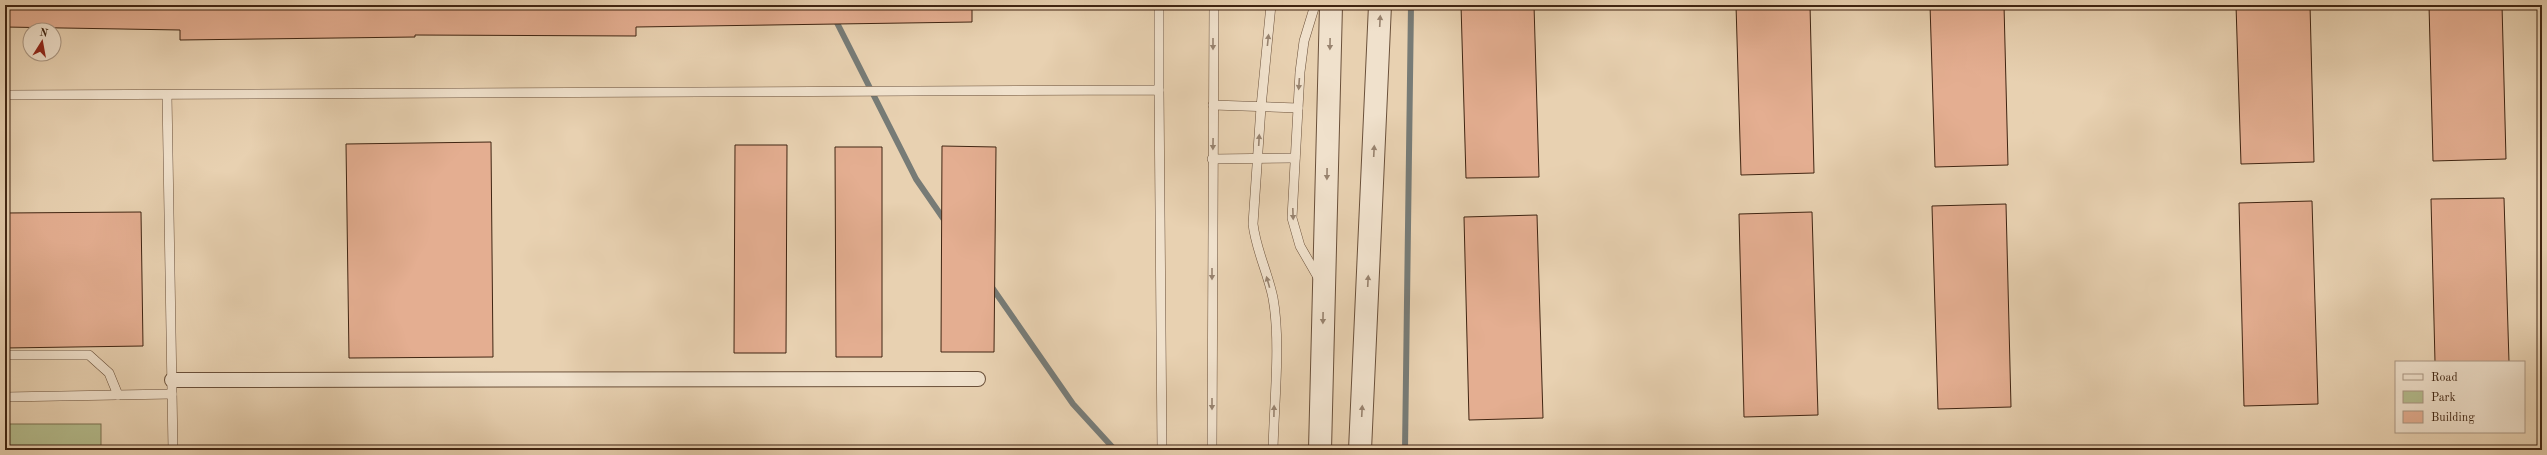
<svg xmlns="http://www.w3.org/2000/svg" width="2547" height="455" viewBox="0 0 2547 455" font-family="'Old Standard TT',serif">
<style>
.green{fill:#b4bc8d;stroke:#7a7050}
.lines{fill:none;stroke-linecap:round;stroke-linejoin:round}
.stream{stroke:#777b76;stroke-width:6}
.building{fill:#e4ae91;stroke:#402512}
.service-casing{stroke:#6a503a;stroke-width:10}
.pedestrian-casing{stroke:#6a503a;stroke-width:16}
.tertiary-casing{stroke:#6a503a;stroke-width:24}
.service{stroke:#f0e1cc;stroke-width:9}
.pedestrian{stroke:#f0e1cc;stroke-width:14}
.tertiary{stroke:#f0e1cc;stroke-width:22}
.oneway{fill:#98836f}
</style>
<rect width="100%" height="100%" fill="#e8d1b1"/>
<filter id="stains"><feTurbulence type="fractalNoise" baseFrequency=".005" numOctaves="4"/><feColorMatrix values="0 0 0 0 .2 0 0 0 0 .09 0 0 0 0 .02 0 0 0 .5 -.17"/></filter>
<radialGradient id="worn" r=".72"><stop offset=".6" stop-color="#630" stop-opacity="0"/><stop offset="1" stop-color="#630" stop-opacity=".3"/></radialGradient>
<rect class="green" x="5" y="424" width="96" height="26"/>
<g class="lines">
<g class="stream">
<path d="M828,5l88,174 29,42"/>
<path d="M991,286l82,118 42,46"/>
<path d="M1405,450l6,-445"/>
</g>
</g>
<g class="building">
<path d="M5,5h148v4l288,-4h531v17l-336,5v9l-221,-1v2l-235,3v-10l-175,-3z"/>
<path d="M1461,5h73l5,172 -73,1z"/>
<path d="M1736,5h74l4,168 -73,2z"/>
<path d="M1930,5h74l4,160 -73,2z"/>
<path d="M2236,5h74l4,157 -73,2z"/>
<path d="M2429,5h73l4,154 -73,2z"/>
<path d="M491,142l2,215 -144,1 -3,-214z"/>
<path d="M735,145h52l-1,208h-52z"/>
<path d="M942,146l54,1 -2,205h-53z"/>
<path d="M835,147h47v210h-46z"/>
<path d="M2504,198l5,164h-74l-4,-163z"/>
<path d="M2312,201l6,203 -74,2 -5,-203z"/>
<path d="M2006,204l5,203 -73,2 -6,-203z"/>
<path d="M141,212l2,134 -138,2v-135z"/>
<path d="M1812,212l6,203 -74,2 -5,-203z"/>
<path d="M1537,215l6,203 -74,2 -5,-203z"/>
</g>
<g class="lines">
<defs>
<g id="service">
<path d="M1271,5l-10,102 -8,117c3,26 15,49 20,74 8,44 1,106 0,152"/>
<path d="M1315,5l-11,36 -4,31 -8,146 8,28 19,33"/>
<path d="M1159,90v-85"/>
<path d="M5,95l1154,-5 3,360"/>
<path d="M167,95l6,355"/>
<path d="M1213,105l85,3"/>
<path d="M1212,159l83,-1"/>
<path d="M5,355h84l20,18 9,22"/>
<path d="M5,397l167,-3"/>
<path d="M1212,450l2,-445"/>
</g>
<path id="pedestrian" d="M172,380l806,-1"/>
<g id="tertiary">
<path d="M1320,450l11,-445"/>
<path d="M1360,450l20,-445"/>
</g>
</defs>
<use href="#service" class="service-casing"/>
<use href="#pedestrian" class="pedestrian-casing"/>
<use href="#tertiary" class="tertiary-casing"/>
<use href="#service" class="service"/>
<use href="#pedestrian" class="pedestrian"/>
<use href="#tertiary" class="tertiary"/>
</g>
<defs><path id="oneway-solid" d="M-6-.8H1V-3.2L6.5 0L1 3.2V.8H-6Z"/></defs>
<g class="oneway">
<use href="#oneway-solid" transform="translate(1380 21) rotate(-87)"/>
<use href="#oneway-solid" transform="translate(1268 40) rotate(-84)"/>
<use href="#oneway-solid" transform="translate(1213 44) rotate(90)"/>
<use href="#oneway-solid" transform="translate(1330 44) rotate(91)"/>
<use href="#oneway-solid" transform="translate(1299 84) rotate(94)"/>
<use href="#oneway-solid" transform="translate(1259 140) rotate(-87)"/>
<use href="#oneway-solid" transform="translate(1213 144) rotate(91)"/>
<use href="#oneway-solid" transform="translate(1374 151) rotate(-87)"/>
<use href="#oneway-solid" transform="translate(1327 174) rotate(91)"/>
<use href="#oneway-solid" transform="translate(1293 214) rotate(88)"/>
<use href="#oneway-solid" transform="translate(1212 274) rotate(90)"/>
<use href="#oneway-solid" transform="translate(1368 281) rotate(-87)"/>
<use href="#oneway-solid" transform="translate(1268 282) rotate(-106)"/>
<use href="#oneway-solid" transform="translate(1323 318) rotate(91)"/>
<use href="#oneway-solid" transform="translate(1212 404) rotate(90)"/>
<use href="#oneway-solid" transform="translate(1274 411) rotate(-89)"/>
<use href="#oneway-solid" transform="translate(1362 411) rotate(-87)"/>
</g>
<rect width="2547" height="455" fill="none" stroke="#e8d1b1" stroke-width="20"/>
<rect x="6" y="6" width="2535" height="443" fill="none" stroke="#402512" stroke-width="2"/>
<rect x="10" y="10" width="2527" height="435" fill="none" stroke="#402512"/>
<rect x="2395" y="361" width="130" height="72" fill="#f0e1cc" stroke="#aa9682"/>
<rect x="2403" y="374" width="20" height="6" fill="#f0e1cc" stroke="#aa9682"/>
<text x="2431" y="381" font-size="12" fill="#402512">Road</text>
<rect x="2403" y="391" width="20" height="12" fill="#b4bc8d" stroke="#aa9682"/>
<text x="2431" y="401" font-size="12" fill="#402512">Park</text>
<rect x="2403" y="411" width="20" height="12" fill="#e4ae91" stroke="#aa9682"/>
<text x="2431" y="421" font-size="12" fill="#402512">Building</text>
<g transform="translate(42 42) rotate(11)"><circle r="19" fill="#f0e1cc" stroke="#aa9682"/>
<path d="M0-3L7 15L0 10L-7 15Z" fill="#8f2418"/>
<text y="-6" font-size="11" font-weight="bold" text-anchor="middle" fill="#402512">N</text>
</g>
<rect width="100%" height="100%" filter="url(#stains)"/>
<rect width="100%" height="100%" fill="url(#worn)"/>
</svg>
